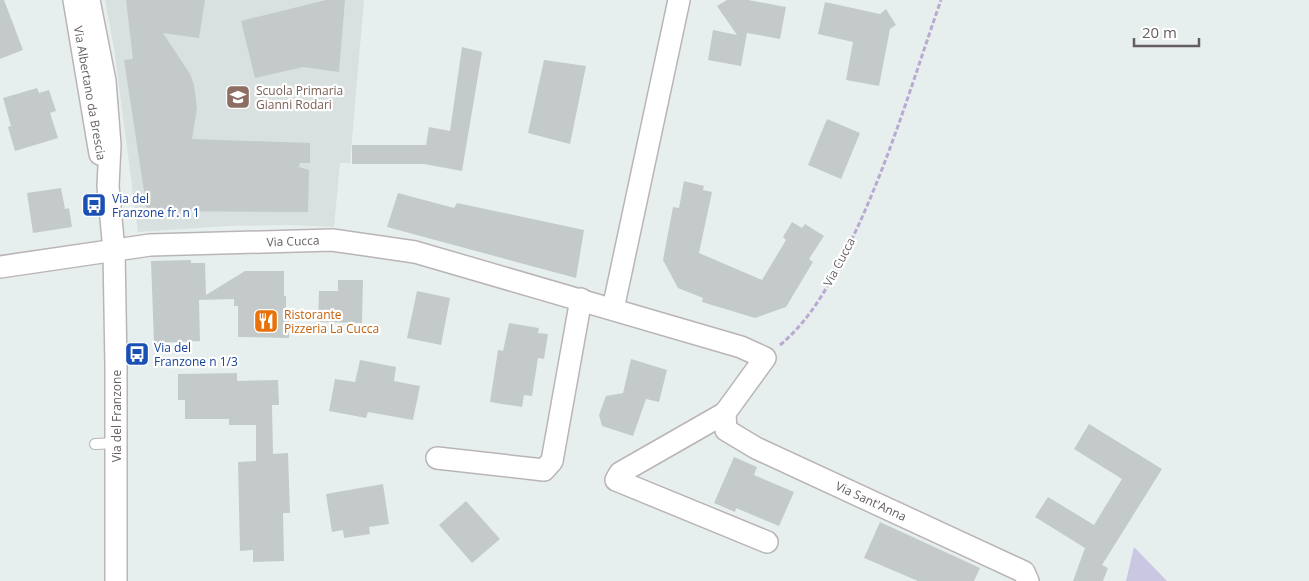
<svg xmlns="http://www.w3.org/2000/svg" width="1309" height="581" viewBox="0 0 1309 581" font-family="'Open Sans',sans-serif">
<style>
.education{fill:#d8e1e0}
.green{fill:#cac7e3}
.building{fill:#c4cac9}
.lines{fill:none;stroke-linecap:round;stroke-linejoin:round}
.lane-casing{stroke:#bab4b6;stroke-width:12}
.street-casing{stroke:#bab4b6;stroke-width:24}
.path{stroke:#b8aad1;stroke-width:3;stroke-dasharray:5 2.5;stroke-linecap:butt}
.lane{stroke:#fff;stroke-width:10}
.street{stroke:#fff;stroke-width:21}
.labels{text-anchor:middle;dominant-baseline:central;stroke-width:4.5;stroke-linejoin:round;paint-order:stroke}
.education-label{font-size:12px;fill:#785e54;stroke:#fff;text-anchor:start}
.street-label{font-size:12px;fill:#655e61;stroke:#fff}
.transit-label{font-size:12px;fill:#164399;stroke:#fff;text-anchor:start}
.food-label{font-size:12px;fill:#c56008;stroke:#fff;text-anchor:start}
</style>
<rect width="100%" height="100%" fill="#e7efee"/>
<path class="education" d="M105,0h259l-14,163h-10l-6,64 -43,-2 -63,1 -90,6 -24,-184z"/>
<path class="green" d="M1134,547l33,34h-41z"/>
<g class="building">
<path d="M0,0h4l19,50 -23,9z"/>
<path d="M126,0h79l-6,38 -36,-5 27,41 4,11 3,23 -5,31 118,4v20h-10l-1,4 10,3 -1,42 -161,-1 -23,-151 9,-1z"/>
<path d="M326,0h19l-6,72 -36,-5 -48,11 -14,-57z"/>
<path d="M727,0h21l38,7 -6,32 -33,-6 -6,33 -33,-6 5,-30 24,5 -20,-29z"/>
<path d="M825,2l55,12 6,-5 10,16 -6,4 -11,57 -33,-6 7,-38 -35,-8z"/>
<path d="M462,47l20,5 -20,119 -38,-7h-72v-19h74l3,-18 21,4z"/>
<path d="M544,60l42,6 -16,78 -42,-11z"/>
<path d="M37,88l2,5 10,-3 7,21 -6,2 8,25 -43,13 -7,-24 3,-1 -8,-28z"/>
<path d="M827,119l33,14 -19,46 -33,-14z"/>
<path d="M684,181l20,5 -1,4 9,2 -13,61 63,27 24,-40 -3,-3 9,-15 10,6 3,-4 19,12 -15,23 4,3 -27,45 -31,11 -53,-16 1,-4 -25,-10 -15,-28 10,-53 6,1z"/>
<path d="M61,188l4,21 4,-1 3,19 -39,6 -6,-40z"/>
<path d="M398,193l56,15 3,-5 127,27 -8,48 -189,-51z"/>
<path d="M191,260v3h14l1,32 39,-24h39v25h2v21h3v21l-51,-1v-31h-4v-7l-35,1 1,41 -46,2 -3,-82z"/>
<path d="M338,280h25l-1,43 -44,-1 1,-31h19z"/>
<path d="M417,291l33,7 -9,47 -34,-7z"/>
<path d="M509,323l30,5 -1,5 10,1 -4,25 -6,-1 -6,38 -8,-1 -2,12 -32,-5 8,-52 5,1z"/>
<path d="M631,359l36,11 -8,32 -13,-3 -13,37 -31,-10 -3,-11 7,-19 17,-3z"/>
<path d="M360,360l36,7 -2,14 26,5 -7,34 -45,-8 -2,6 -37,-7 6,-32 20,3z"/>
<path d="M237,373v8l41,-1 1,25h-7l1,49 15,-1 2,60h-7l1,48 -31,1v-12l-13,1 -2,-89 18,-1v-36h-27v-6h-44v-19h-7v-26z"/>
<path d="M1089,424l73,45 -60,96 6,3 -5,13h-30l12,-33 -50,-31 13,-20 46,28 28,-46 -48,-30z"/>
<path d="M734,457l23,10 -3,8 40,17 -15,34 -43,-18 -1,4 -21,-9z"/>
<path d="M383,484l6,40 -20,3 1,7 -26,4 -1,-8 -11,2 -6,-38z"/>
<path d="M466,501l34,38 -28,24 -33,-38z"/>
<path d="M880,522l100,46 -6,13h-56l-54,-23z"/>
</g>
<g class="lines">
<defs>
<path id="lane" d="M95,444l22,-1"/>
<g id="street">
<path d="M74,0l26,154"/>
<path d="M89,0l16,81 5,64 -2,41 6,65 2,115v215"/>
<path d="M0,267l150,-22 182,-5 83,12 326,95 24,11 -40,55 1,17 30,18 268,124 4,9"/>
<path d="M613,309l66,-309"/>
<path d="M725,413l-105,60 -4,7 151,62"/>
<path d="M437,458l107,12 8,-9 29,-162"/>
</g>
</defs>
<use href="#lane" class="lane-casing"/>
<use href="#street" class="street-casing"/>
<path class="path" d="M780,345c33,-27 54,-69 72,-106 37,-77 61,-159 89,-239"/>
<use href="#lane" class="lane"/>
<use href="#street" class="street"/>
</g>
<defs>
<symbol id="school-square" viewBox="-11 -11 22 22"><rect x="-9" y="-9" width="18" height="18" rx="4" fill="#8d6e63" stroke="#fff"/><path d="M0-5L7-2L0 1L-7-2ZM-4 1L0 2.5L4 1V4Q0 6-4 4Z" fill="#fff"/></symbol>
<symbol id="bus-square" viewBox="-11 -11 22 22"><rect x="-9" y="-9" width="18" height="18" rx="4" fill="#1a4fb4" stroke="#fff"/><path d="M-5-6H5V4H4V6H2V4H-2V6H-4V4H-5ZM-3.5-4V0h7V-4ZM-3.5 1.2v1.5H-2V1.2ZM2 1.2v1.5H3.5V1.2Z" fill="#fff"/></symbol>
<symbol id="restaurant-square" viewBox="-11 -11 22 22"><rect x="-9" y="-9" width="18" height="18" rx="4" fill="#e8710a" stroke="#fff"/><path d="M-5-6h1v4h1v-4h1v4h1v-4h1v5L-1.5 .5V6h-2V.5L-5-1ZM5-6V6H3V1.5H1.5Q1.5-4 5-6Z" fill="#fff"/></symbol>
</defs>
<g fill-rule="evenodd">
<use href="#school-square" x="224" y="83" width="28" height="28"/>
<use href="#bus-square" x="80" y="191" width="28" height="28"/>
<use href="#restaurant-square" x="252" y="307" width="28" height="28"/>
<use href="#bus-square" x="123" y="340" width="28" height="28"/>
</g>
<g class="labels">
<g class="education-label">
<text x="256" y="90">Scuola Primaria<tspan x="256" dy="14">Gianni Rodari</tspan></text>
</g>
<g class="street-label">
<text transform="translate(90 93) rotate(80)">Via Albertano da Brescia</text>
<text transform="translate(293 241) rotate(-2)">Via Cucca</text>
<text transform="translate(839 262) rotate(-62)">Via Cucca</text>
<text transform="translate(116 416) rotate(-90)">Via del Franzone</text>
<text transform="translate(871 501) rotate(25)">Via Sant'Anna</text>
</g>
<g class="transit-label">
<text x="112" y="198">Via del<tspan x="112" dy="14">Franzone fr. n 1</tspan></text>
<text x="154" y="347">Via del<tspan x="154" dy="14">Franzone n 1/3</tspan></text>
</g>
<g class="food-label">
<text x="284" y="314">Ristorante<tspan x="284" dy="14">Pizzeria La Cucca</tspan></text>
</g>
</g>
<path d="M1134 38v8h65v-8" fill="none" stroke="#655e61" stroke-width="2.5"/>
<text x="1142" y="38" font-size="15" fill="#655e61" stroke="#ffffff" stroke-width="4" paint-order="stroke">20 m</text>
</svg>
